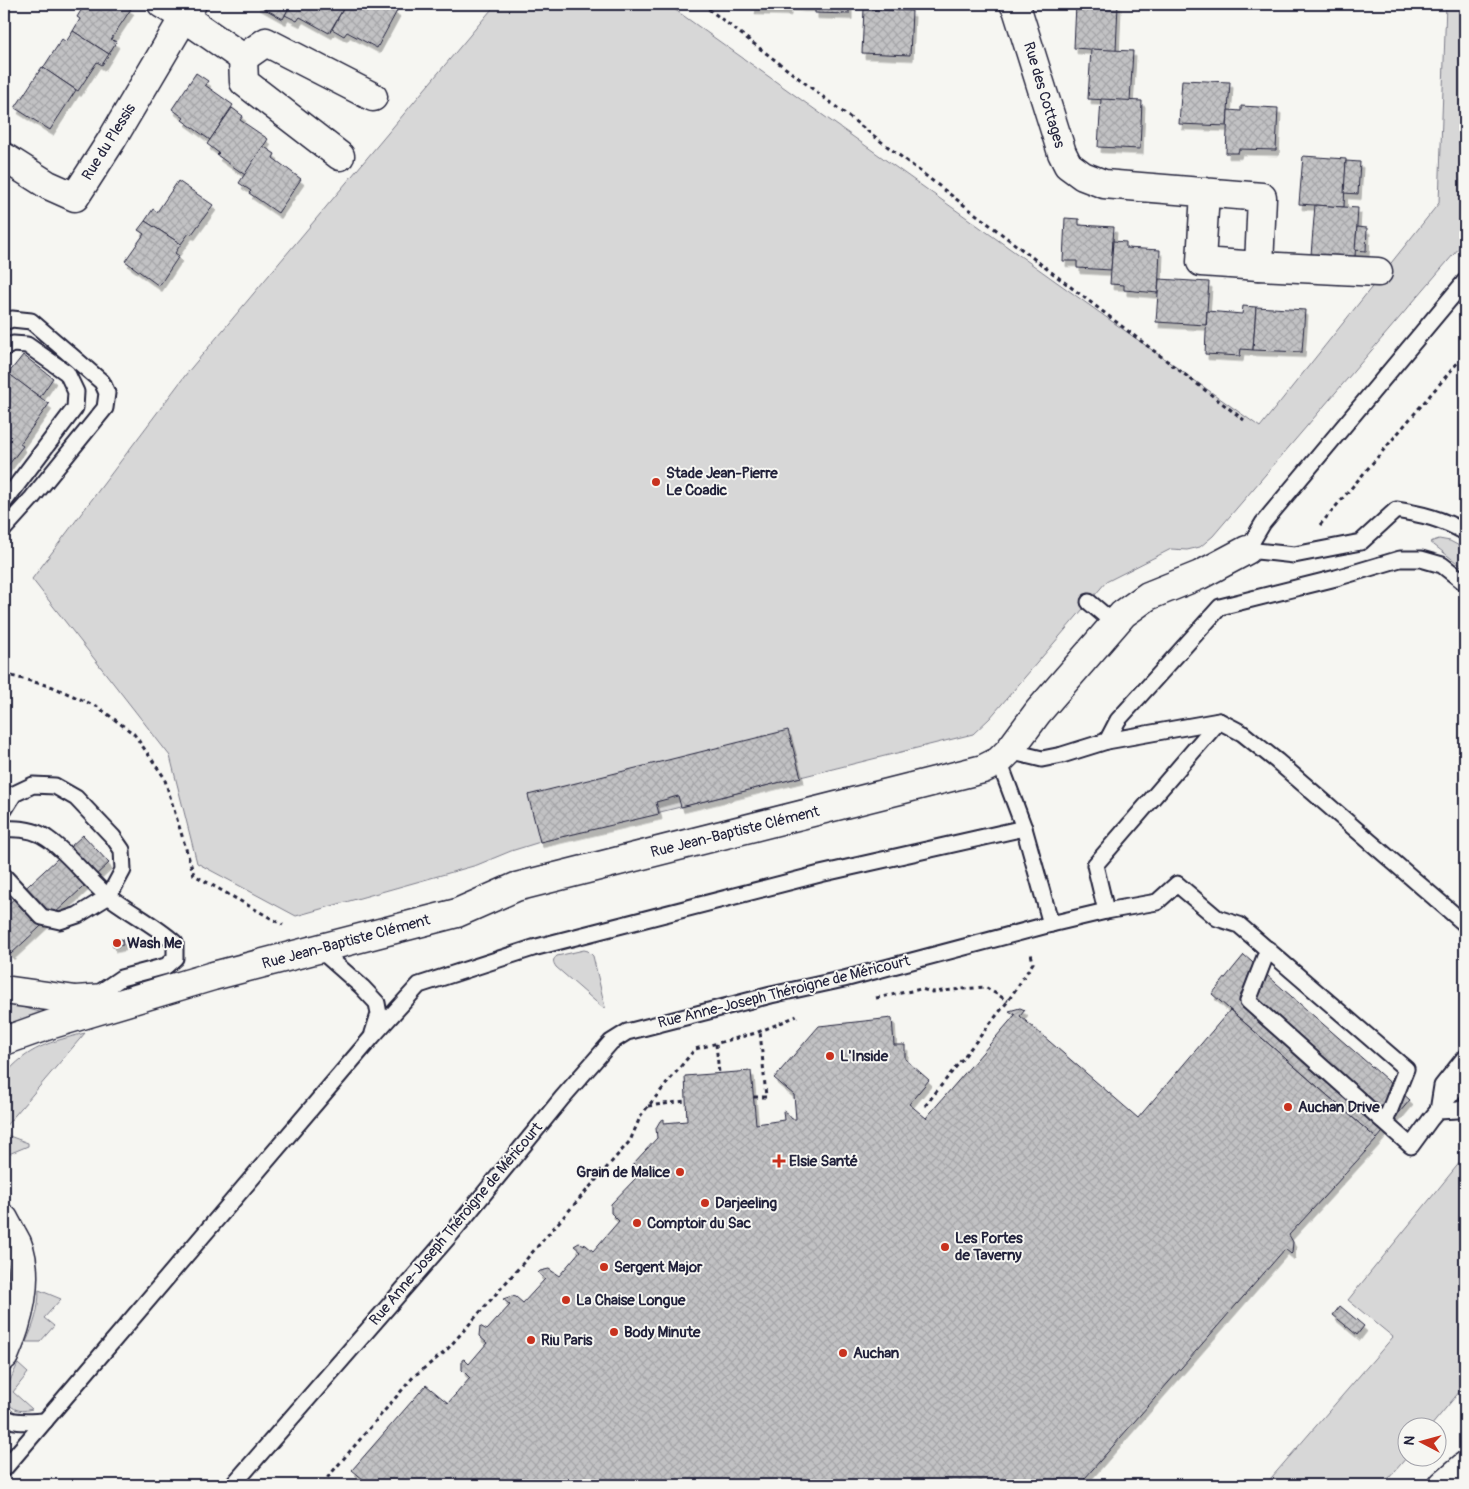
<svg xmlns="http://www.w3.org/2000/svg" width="1469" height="1489" viewBox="0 0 1469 1489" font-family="Pangolin,sans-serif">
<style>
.grass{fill:#d7d7d7;stroke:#7c7c89}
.building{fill:url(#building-cross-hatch);stroke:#22223b;filter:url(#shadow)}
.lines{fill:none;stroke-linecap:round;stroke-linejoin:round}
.service-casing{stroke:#22223b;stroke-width:19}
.minor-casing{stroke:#22223b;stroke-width:31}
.motorway-casing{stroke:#22223b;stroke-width:31}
.path{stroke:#22223b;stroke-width:3;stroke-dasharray:4 4;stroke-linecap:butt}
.service{stroke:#f6f6f2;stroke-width:15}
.minor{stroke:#f6f6f2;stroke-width:28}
.motorway{stroke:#f6f6f2;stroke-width:28}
.poi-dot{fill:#c8321e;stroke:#f6f6f2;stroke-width:2}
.labels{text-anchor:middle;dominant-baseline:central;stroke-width:4;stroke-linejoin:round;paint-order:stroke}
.street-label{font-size:15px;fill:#22223b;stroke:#f6f6f2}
.poi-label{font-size:15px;font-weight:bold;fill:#22223b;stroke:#f6f6f2;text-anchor:start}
</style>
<defs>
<pattern id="building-cross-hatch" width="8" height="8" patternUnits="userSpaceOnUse" patternTransform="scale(1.25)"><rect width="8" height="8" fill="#c2c2c4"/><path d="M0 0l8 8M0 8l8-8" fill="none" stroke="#a6a6a9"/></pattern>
<filter id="shadow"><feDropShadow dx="3" dy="5.5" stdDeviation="0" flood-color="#0004"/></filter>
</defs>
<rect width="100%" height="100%" fill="#f6f6f2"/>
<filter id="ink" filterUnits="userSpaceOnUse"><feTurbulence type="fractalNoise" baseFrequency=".02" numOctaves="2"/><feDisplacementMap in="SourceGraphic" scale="10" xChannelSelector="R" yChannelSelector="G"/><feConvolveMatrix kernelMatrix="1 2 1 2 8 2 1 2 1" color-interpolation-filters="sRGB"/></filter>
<g filter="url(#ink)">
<g class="grass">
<path d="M496,4h171l593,423 179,-224 7,-199h19v237l-252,295 -13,11 -13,3 -16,-1 -65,33 -116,136 -17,16 -433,108 -29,9 -34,14 -181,51 -99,-53 -27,-107 -138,-177 155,-206z"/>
<path d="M1439,539l11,2 15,8v20l-35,-27z"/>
<path d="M584,950l4,1 5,5 12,51 -2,1 -47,-41c-3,-5 -4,-7 1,-11z"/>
<path d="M4,1002l39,11 -33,14 -6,-4z"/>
<path d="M85,1033l-81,95v-52c24,-29 46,-34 81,-43z"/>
<path d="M4,1134l24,9v3l-24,10z"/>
<path d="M1465,1156v229l-34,41h-25l1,31 -24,28h-118l128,-148 -45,-37z"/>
<path d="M39,1290l22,9 -17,19 10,8 -14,16h-14c8,-17 13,-33 13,-52z"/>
<path d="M18,1364l10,9 -15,19 19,17c-8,2 -13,3 -20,-2 -12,-10 0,-31 6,-43z"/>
</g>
<g class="building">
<path d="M85,4h38l8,5 -20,30 5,3 -7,12 -36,-23 7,-12 -3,-2z"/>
<path d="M256,4h35l-8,15z"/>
<path d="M291,4h55l-17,29 -29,-16 -3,4 -12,-6z"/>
<path d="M346,4h37l14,7 -20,37 -30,-16 -3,4 -12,-7z"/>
<path d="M753,4h49v2l-14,-1v5l-36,-1z"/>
<path d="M802,4h47v10l-34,-1v-7h-13z"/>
<path d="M1076,4h42l-2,47 -42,-3z"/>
<path d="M864,9l48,2 -2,44 -48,-2z"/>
<path d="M73,31l36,23 -7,11 -5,-3 -19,29 -35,-23 19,-29 4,3z"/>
<path d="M1091,49l42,2 -3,50 -42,-2z"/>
<path d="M42,67l34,23 -26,40 -35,-22z"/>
<path d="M196,73l12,8 -3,4 28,20 -23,35 -28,-20 2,-2 -12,-9z"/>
<path d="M1182,80l48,2 -3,44 -48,-2z"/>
<path d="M1101,99l41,2 -2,48 -42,-2z"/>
<path d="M1241,106l37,2 -2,42 -37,-1 -1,4h-12l2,-43 13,1z"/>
<path d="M232,108l11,8 -3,4 28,19 -23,36 -28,-20 2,-2 -12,-9z"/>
<path d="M263,146l12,8 -2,4 28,21 -23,34 -29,-20 2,-2 -12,-8z"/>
<path d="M1303,156l43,3 -2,48 -45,-3z"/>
<path d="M1346,161l14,1 -2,32 -14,-1z"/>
<path d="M178,181l35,24 -21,29 -3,-1 -8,11 -36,-23 8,-12 4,3z"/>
<path d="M1315,205l43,3 -3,49 -44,-2z"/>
<path d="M1065,218l14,1v6l35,2 -3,43 -34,-2v-7h-14z"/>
<path d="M145,221l36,23 -6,9 4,3 -20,30 -34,-25 19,-27 -6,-4z"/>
<path d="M1357,227l10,1 -1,23 -11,-1z"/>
<path d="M1113,241l13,1v6l34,2 -2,43 -34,-3v-5l-14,-1z"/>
<path d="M1159,279l50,3 -3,43 -50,-3z"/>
<path d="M1243,306l13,1 -3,43 -12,-1 -1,7 -35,-2 2,-43 35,3z"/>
<path d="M1256,307l49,3 -3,42 -49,-2z"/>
<path d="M23,355l30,23 -13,19 -32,-23z"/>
<path d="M4,370l45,34 -29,40 3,2 -19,25z"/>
<path d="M788,730l13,47 -120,30 -3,-11 -22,6 3,12 -119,28 -12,-47z"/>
<path d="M83,835l26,28 -98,91 -7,-7v-39z"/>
<path d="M122,939l1,6 -10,2 -1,-6z"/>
<path d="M1244,955l166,145 -33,39 -165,-145z"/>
<path d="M1020,1008l5,2 -5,6 118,102 92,-108 147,129 -88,96 4,7 -1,11 -1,1 -6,-5 -206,236h-709l-18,-15 74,-85 22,18 22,-25 -8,-8v-10l2,-1 5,5 18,-21 -8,-7 1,-10 7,4 23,-25 -7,-6 9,-3 4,1 7,6 22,-24 -7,-6 2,-2 9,-2 10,7 21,-25 -6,-5 5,-3 7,2 7,6 26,-30 -8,-8v-9l25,-26 -4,-7 1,-7 24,-26 -1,-10 4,-7 4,-2v4l23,-2 -2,-45 66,-5 5,53 28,-4 -1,-9 4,2 5,6h4l-2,-24 -20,-17 45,-52 73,-8 2,27h11v14l24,21 -20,24 17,14 89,-103 -6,-4z"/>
<path d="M1340,1306l24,20 -7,9 -24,-20z"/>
</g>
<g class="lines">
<defs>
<g id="service">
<path d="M1465,281l-202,242 -16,27 47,5 67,-13 35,-32c26,4 46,9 69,22"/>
<path d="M4,322l8,-3 19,2 71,61 5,11 -2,15 -73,90 -28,31"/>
<path d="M4,348l9,-4 14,1 40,28 9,19 -1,16 -71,94"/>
<path d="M1089,602l26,22"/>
<path d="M1107,741l11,-21 102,-113 116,-29 64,-19h21l21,6 23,18"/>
<path d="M1009,751l33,8 20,-4 45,-14 112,-20 23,12 35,28 188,163"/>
<path d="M999,761l25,67 27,96"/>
<path d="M4,810l10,-16 19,-9 22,1 21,12 37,39 9,13 1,20 -14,26 -31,19 -18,6 -18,-4 -38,-41"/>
<path d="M4,829c15,-1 31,0 44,10 19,13 37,37 55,53 23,19 50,31 72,51v15l-9,8 -45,12 -28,19"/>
<path d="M1106,911l-11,-46 124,-144"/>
<path d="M319,949l43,38 15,16 2,11 -6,19"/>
<path d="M1268,949l-20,52 163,145 19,-26 35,-42"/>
<path d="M1465,1057l-23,29 -4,25 20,-1 7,-2"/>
<path d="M4,1416c9,9 29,5 41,5"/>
<path d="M4,1469l368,-432 47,-52 114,-37 287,-74 204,-46"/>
<path d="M233,1485l219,-252 110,-135 49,-56 16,-10 144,-37 73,-16 207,-55 55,-13 51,-9 20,-18 40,34 22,7 167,144 -21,53"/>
</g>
<g id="minor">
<path d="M162,4l22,13 59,41 23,-16 107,55"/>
<path d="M1014,4l3,5 45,144 6,12 15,11 21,8 158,13 -3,69 -58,-4 4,-70"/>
<path d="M243,58l1,24 96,74"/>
<path d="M4,157l44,28 27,12 36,-56 81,-137"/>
<path d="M1259,266l119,6"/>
<path d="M4,990l72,10 29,-2"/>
<path d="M4,1041l45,-16 164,-49 244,-63 59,-26 467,-118 16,-8 10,-10 29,-39 85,-98 25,-18 52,-21 47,-25"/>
<path d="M4,1219c4,8 9,16 13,24 14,34 1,81 -13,113"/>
</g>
<path id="motorway" d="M1443,1485l22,-19"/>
</defs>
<use href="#service" class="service-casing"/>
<use href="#minor" class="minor-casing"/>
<use href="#motorway" class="motorway-casing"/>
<g class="path">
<path d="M702,4l542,416"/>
<path d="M1320,525l145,-171"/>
<path d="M4,674l49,13 45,20 36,27 30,43 30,98 89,50"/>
<path d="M876,998l45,-9 11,3 53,-5 23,14"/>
<path d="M716,1044l3,29"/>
<path d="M754,1097h12l-6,-66"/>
<path d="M648,1106l38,-5"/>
<path d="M925,1106l83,-105 25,-38 -2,-10"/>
<path d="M324,1485l4,-8 86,-101 31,-24 185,-211 11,-26 54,-66 61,-16 41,-17"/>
</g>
<use href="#service" class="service"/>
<use href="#minor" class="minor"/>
<use href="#motorway" class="motorway"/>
</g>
</g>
<g class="poi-dot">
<circle cx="656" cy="482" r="5"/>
<circle cx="117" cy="943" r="5"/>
<circle cx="830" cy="1056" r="5"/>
<circle cx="1288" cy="1107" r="5"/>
<path d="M776.5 1153.5h5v5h5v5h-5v5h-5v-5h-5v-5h5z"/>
<circle cx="680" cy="1172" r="5"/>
<circle cx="705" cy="1203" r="5"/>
<circle cx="637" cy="1223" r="5"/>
<circle cx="945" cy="1247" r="5"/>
<circle cx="604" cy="1267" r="5"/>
<circle cx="566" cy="1300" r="5"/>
<circle cx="614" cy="1332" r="5"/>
<circle cx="531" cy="1340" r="5"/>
<circle cx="843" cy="1353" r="5"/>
</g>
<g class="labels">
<g class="street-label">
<text transform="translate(1044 95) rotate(73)">Rue des Cottages</text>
<text transform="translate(109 142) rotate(-58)">Rue du Plessis</text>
<text transform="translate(735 832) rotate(-14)">Rue Jean-Baptiste Clément</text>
<text transform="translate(346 942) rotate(-15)">Rue Jean-Baptiste Clément</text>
<text transform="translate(784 992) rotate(-14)">Rue Anne-Joseph Théroigne de Méricourt</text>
<text transform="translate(456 1224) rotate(-50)">Rue Anne-Joseph Théroigne de Méricourt</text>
</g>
<g class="poi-label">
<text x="666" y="473">Stade Jean-Pierre<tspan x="666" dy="17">Le Coadic</tspan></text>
<text x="127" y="943">Wash Me</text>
<text x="840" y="1056">L'Inside</text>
<text x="1298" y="1107">Auchan Drive</text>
<text x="789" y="1161">Elsie Santé</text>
<text x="670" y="1172" text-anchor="end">Grain de Malice</text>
<text x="715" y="1203">Darjeeling</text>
<text x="647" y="1223">Comptoir du Sac</text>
<text x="955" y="1238">Les Portes<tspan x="955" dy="17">de Taverny</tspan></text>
<text x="614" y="1267">Sergent Major</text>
<text x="576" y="1300">La Chaise Longue</text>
<text x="624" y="1332">Body Minute</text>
<text x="541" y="1340">Riu Paris</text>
<text x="853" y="1353">Auchan</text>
</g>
</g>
<rect width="1469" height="1489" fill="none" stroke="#f6f6f2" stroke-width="20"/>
<rect x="10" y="10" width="1449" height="1469" fill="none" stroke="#22223b" stroke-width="2" filter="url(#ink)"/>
<g transform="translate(1422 1442) rotate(276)"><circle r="24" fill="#f6f6f2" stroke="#a1a1a9"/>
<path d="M0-4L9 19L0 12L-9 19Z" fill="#c8321e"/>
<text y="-8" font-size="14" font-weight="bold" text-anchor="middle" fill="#22223b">N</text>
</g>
</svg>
